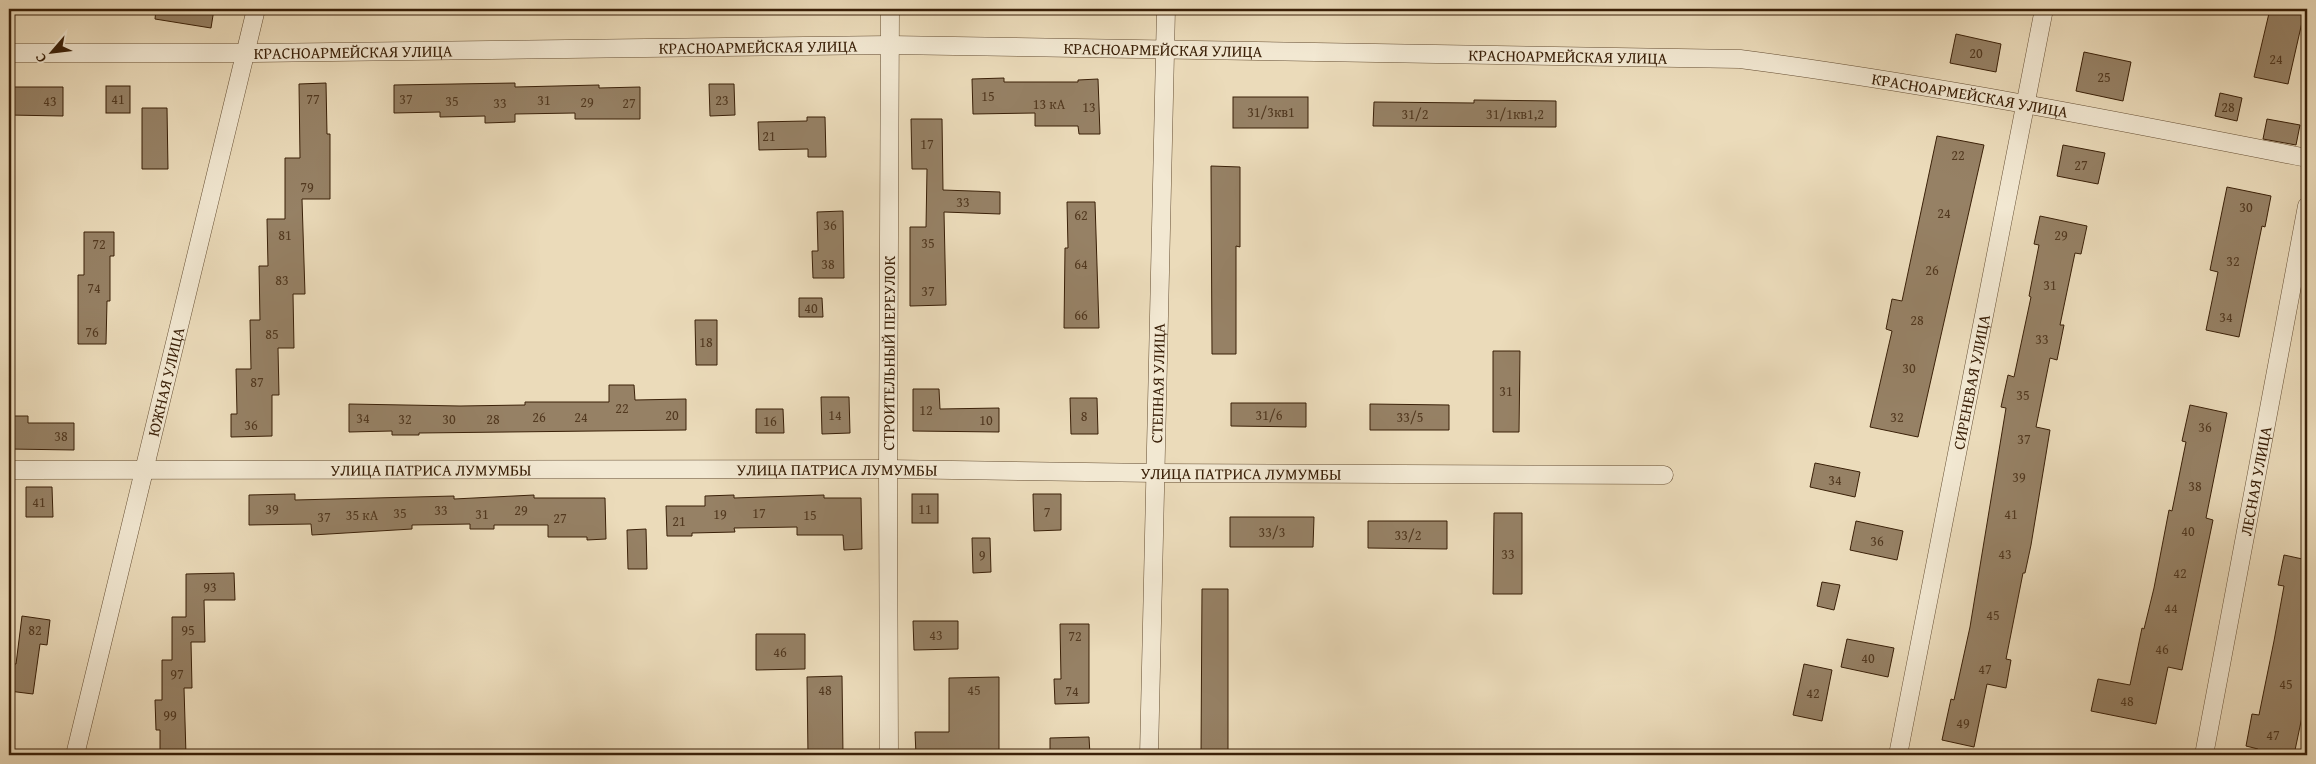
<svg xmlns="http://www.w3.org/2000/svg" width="2316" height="764" viewBox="0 0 2316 764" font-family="'Gentium Book Plus',serif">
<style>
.building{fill:#968165;stroke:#3a2008}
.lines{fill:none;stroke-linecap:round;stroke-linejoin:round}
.minor-casing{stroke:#664f34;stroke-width:19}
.minor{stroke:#f2e8d2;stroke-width:18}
.labels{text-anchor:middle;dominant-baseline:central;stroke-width:4;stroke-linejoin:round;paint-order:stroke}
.number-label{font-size:14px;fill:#51381f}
.street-label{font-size:16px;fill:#3a2008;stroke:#f2e8d2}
</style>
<rect width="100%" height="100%" fill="#ebdbba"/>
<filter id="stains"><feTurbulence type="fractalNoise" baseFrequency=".004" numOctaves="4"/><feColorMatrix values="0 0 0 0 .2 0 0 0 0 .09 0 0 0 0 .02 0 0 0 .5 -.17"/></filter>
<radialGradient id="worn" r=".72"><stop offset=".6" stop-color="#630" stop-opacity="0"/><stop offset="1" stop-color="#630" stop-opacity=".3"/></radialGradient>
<g class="building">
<path d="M156,9h58l-3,19 -56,-9z"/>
<path d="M2270,9h35l-17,75 -34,-7z"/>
<path d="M1956,34l45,10 -5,28 -46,-9z"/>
<path d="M2084,52l47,10 -8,39 -47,-10z"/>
<path d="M1004,78v4h74v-2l20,-1 2,55h-21l-1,-8h-43v-13l-62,1 -1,-35z"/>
<path d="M326,83l1,51h3v65h-28l3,95h-12l1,54h-16l1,47h-7v41l-41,1v-23h6l-1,-45h15l-1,-49h10l-1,-54h9l-1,-47h18v-61h15l-1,-74z"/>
<path d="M515,83v4l84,-2v3l41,-1v32h-65v-6l-60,1v8l-30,1v-7l-45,1v-5l-46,1v-28z"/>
<path d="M709,84h25l1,31 -25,1z"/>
<rect x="106" y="86" width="24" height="27"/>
<path d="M9,87h54v29l-54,-1z"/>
<path d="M2220,93l22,5 -5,23 -22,-5z"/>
<rect x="1233" y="97" width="75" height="31"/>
<path d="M1474,100l82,1v26l-183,-1 1,-24 100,1z"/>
<path d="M142,108h25l1,61h-26z"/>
<path d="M807,117h18l1,40h-18v-8l-49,1 -1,-28 49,-1z"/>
<path d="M911,119h31l1,71 57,2v22l-56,-2 2,93 -36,1v-79h16l1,-58h-15z"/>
<path d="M2267,119l33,6 -4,20 -33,-6z"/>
<path d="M1937,136l47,9 -66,292 -48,-10 22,-96 -6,-2 6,-30 10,2z"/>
<path d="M2063,145l42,8 -7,31 -41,-8z"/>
<path d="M1211,166l29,1v80l-4,-1v108h-24z"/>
<path d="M2227,187l44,9 -6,31 -3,-1 -23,111 -33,-7 12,-58 -8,-2z"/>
<path d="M1067,202h28l4,126h-35l1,-80h3z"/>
<path d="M843,211l1,67h-31l-1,-27h6l-1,-39z"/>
<path d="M2040,216l47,10 -6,28 -6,-1 -15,72h4l-7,35 -7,-2 -14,69 14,3 -19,115 -6,28h-2l-17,86 5,1 -5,28 -19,-4 -13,63 -32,-7 9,-41 3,1 16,-73 36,-219 -5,-1 7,-32 6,2 17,-80 -2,-1 10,-51 -5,-1z"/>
<path d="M84,232h30v24h-4v45h-3l-1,43h-28v-69h6z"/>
<path d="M799,298h23l1,19h-24z"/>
<path d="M695,320h22v45h-21z"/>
<path d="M1493,351h27l-1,81h-26z"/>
<path d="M609,385h25l1,15 51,-1v31l-267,3v2h-27v-4l-43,1v-28l111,2 65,-1v-3h84z"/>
<path d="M913,389h26l1,20 59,-1v24l-86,-1z"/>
<path d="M821,397h28l1,36 -28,1z"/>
<path d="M1070,398h27l1,36h-27z"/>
<path d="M1231,403h75v24l-75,-1z"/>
<path d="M1370,404l79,1v25h-79z"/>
<path d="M2190,405l37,8 -21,105 7,2 -31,150 -14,-3 -12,57 -65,-13 7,-32 32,6 12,-57 2,1 10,-41 15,-78 3,1 14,-69 -4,-1z"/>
<path d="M756,409h27l1,24h-28z"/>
<path d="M9,416h19v7h46v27l-65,-1z"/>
<path d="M1815,463l45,9 -5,25 -45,-10z"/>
<path d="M26,487h26l1,30h-27z"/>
<path d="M295,494v6l159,-4v3l80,-4v3h71l1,41 -19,1v-3h-39v-12h-54v4h-24v-5l-58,1v4l-100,6 -1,-11 -62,1v-30z"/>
<rect x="912" y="494" width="26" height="29"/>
<path d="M1033,494h28v36l-27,1z"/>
<path d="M734,495v3l90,-3v3h37l1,51 -18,1 -1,-15h-46v-8l-63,1 1,4 -43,1v3h-25l-1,-30h39v-10z"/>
<path d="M1494,513h28v81h-29z"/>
<path d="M1230,517h84l-1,30h-83z"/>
<path d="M1368,521h79v28l-79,-1z"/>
<path d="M1856,521l47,10 -6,29 -47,-10z"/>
<path d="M646,529l1,40h-19l-1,-39z"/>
<path d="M972,538h18l1,34 -18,1z"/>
<path d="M2284,555l23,5v133l-13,62h-37l1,-6 -12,-3 6,-32 7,1 15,-74 10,-55 -6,-1z"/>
<path d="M234,573l1,27h-31l1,42h-14l1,46h-8l2,67h-26v-25h-4l-1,-30h7v-40h10v-43h14v-43z"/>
<path d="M1822,582l18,3 -6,25 -17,-4z"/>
<path d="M1202,589h26v166h-27z"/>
<path d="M22,616l28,4 -3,25 -7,-1 -7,50 -24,-3 3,-27h4z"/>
<path d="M913,621h45v28l-44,1z"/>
<path d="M1060,624h29v79l-34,1 -1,-25h7z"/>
<path d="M756,634h49v35l-49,1z"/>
<path d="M1847,639l47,9 -6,29 -47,-10z"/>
<path d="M1804,664l28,6 -10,51 -29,-6z"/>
<path d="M842,676l1,79h-35l-1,-78z"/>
<path d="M999,677v78h-83l-1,-23h34v-54z"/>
<path d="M1089,737l1,18h-40v-17z"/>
</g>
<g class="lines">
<defs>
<g id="minor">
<path id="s1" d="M9,53h237l644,-8 850,14c191,25 379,62 567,99"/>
<path id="s2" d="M9,470l879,-1 268,4 508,2"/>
<path id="s3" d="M75,755l181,-746"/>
<path id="s4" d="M889,755l-1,-286 2,-460"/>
<path id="s5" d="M1149,755l17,-746"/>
<path id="s6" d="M1898,755l146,-746"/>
<path id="s7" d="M2204,755l103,-549"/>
</g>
</defs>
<use href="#minor" class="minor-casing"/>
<use href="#minor" class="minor"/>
</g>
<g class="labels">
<g class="number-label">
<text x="1976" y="53">20</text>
<text x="2276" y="59">24</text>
<text x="2104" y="77">25</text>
<text x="988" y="96">15</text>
<text x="118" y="99">41</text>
<text x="313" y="99">77</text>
<text x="406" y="99">37</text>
<text x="544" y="100">31</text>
<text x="722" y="100">23</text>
<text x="50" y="101">43</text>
<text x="452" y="101">35</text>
<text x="587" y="102">29</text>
<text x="500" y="103">33</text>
<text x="629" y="103">27</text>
<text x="1049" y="104">13 кА</text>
<text x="1089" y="107">13</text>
<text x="2228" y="107">28</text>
<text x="1271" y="112">31/3кв1</text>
<text x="1415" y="114">31/2</text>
<text x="1515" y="114">31/1кв1,2</text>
<text x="769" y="136">21</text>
<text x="927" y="144">17</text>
<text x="1958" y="155">22</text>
<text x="2081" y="165">27</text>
<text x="307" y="187">79</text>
<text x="963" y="202">33</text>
<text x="2246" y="207">30</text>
<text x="1944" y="213">24</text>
<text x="1081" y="215">62</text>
<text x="830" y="225">36</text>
<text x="285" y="235">81</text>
<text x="2061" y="235">29</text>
<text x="928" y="243">35</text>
<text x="99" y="244">72</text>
<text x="2233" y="261">32</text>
<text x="828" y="264">38</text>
<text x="1081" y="264">64</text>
<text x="1932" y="270">26</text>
<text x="282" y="280">83</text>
<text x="2050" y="285">31</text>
<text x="94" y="288">74</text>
<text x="928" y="291">37</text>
<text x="811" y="308">40</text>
<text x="1081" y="315">66</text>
<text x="2226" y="317">34</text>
<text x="1917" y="320">28</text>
<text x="92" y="332">76</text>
<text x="272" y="334">85</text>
<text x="2042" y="339">33</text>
<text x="706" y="342">18</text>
<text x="1909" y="368">30</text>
<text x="257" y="382">87</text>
<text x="1506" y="391">31</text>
<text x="2023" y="395">35</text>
<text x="622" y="408">22</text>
<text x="926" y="410">12</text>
<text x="672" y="415">20</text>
<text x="835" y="415">14</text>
<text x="1269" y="415">31/6</text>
<text x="1084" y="416">8</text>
<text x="539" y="417">26</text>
<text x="581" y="417">24</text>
<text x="1410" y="417">33/5</text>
<text x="1897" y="417">32</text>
<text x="363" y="418">34</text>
<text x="405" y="419">32</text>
<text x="449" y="419">30</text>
<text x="493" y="419">28</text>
<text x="986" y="420">10</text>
<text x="770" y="421">16</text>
<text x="251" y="425">36</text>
<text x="2205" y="427">36</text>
<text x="61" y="436">38</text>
<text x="2024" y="439">37</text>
<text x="2019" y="477">39</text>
<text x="1835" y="480">34</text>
<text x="2195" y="486">38</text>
<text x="39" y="502">41</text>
<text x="272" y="509">39</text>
<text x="925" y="509">11</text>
<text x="441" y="510">33</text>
<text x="521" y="510">29</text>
<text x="1047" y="512">7</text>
<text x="400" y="513">35</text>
<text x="759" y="513">17</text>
<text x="482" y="514">31</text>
<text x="720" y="514">19</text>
<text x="2011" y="514">41</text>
<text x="362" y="515">35 кА</text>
<text x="810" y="515">15</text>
<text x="324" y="517">37</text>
<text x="560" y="518">27</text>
<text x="679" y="521">21</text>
<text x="2188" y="531">40</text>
<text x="1272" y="532">33/3</text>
<text x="1408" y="535">33/2</text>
<text x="1877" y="541">36</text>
<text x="1508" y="554">33</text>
<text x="2005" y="554">43</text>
<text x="982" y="555">9</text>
<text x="2180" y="573">42</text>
<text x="210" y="587">93</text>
<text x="2171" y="608">44</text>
<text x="1993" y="615">45</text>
<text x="35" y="630">82</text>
<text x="188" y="630">95</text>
<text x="936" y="635">43</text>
<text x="1075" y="636">72</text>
<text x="2162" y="649">46</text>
<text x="780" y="652">46</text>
<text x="1868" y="658">40</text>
<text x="1985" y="669">47</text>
<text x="177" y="674">97</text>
<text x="2286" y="684">45</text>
<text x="825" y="690">48</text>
<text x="974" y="690">45</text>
<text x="1072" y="691">74</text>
<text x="1813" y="693">42</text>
<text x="2127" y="701">48</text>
<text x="170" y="715">99</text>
<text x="1963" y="723">49</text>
<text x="2273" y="735">47</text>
</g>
<g class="street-label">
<text stroke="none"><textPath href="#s1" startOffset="749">КРАСНОАРМЕЙСКАЯ УЛИЦА</textPath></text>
<text stroke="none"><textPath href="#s1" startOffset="1154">КРАСНОАРМЕЙСКАЯ УЛИЦА</textPath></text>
<text stroke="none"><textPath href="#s1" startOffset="344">КРАСНОАРМЕЙСКАЯ УЛИЦА</textPath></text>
<text stroke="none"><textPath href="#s1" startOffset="1559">КРАСНОАРМЕЙСКАЯ УЛИЦА</textPath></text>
<text stroke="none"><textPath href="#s1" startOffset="1964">КРАСНОАРМЕЙСКАЯ УЛИЦА</textPath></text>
<text stroke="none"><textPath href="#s4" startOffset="402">СТРОИТЕЛЬНЫЙ ПЕРЕУЛОК</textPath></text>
<text stroke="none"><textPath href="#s3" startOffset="384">ЮЖНАЯ УЛИЦА</textPath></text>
<text stroke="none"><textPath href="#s5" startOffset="372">СТЕПНАЯ УЛИЦА</textPath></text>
<text stroke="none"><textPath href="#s6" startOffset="380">СИРЕНЕВАЯ УЛИЦА</textPath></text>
<text stroke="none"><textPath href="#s2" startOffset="828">УЛИЦА ПАТРИСА ЛУМУМБЫ</textPath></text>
<text stroke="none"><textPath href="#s2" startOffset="422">УЛИЦА ПАТРИСА ЛУМУМБЫ</textPath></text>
<text stroke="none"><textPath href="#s2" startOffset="1232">УЛИЦА ПАТРИСА ЛУМУМБЫ</textPath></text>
<text stroke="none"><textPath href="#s7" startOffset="279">ЛЕСНАЯ УЛИЦА</textPath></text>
</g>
</g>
<rect width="2316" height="764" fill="none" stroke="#ebdbba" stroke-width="30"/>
<rect x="10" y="10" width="2296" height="744" fill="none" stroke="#3a2008" stroke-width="2.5"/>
<rect x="15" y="15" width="2286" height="734" fill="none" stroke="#3a2008"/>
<g transform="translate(52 52) rotate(242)" stroke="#f2e8d2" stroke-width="4" paint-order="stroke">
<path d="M0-4L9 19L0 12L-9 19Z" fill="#3a2008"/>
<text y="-8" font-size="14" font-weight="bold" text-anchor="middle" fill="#3a2008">С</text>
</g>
<rect width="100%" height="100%" filter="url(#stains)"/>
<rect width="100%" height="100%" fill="url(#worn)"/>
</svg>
